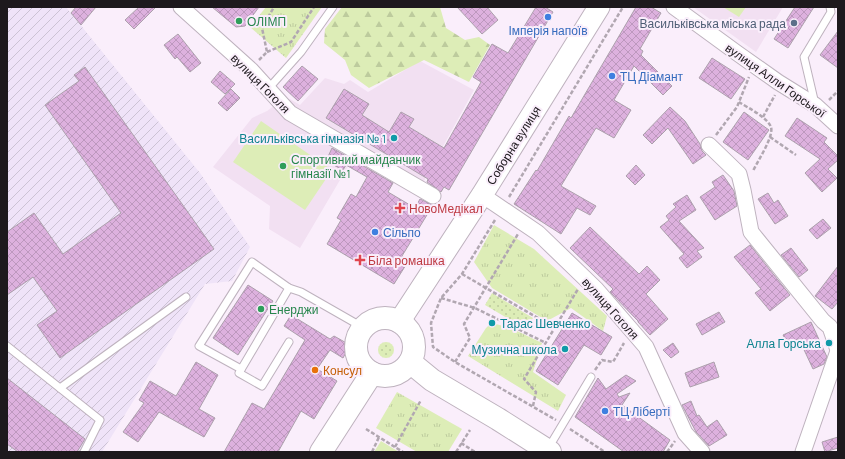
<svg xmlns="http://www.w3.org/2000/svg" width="845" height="459" viewBox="0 0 845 459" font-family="Barlow,sans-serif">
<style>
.industrial{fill:url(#industrial-furrows)}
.built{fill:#f2e0f2}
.grass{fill:url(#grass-dots)}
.forest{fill:url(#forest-firs)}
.park{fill:url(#park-tufts)}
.pitch{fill:#ddedb7}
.building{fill:url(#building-cross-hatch);stroke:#aca0ac}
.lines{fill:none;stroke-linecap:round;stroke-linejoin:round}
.lane-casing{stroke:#beb2be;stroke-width:9}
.street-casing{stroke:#beb2be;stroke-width:17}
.secondary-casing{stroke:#beb2be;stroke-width:23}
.primary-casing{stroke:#beb2be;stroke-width:24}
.path{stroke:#b1a7b1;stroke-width:2.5;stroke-dasharray:4 2;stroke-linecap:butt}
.lane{stroke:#fff;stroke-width:7}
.street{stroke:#fff;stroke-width:15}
.secondary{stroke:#fff;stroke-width:21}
.primary{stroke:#fff;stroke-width:22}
.shop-dot{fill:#3f7fe0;stroke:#faeefb;stroke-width:1.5}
.leisure-dot{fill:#2e9e5b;stroke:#faeefb;stroke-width:1.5}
.service-dot{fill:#5c6f8a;stroke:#faeefb;stroke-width:1.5}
.culture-dot{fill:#0f9aa8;stroke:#faeefb;stroke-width:1.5}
.health-dot{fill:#e0444e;stroke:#faeefb;stroke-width:1.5}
.food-dot{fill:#e8710a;stroke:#faeefb;stroke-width:1.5}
.labels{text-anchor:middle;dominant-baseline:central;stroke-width:4;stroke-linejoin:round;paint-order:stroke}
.leisure-label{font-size:12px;fill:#27864d;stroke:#faeefb;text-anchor:start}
.service-label{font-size:12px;fill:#4e5e75;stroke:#faeefb;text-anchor:end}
.shop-label{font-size:12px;fill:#366cbe;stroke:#faeefb;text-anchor:start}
.street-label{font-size:12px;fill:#1d191d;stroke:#faeefb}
.culture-label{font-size:12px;fill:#0d838f;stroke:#faeefb;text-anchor:end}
.health-label{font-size:12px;fill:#be3a42;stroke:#faeefb;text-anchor:start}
.food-label{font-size:12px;fill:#c56008;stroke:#faeefb;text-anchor:start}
</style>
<defs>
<pattern id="industrial-furrows" width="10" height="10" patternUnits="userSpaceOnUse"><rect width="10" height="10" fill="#efe3f8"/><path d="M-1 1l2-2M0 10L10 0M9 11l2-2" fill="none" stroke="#ccc2d4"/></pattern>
<pattern id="grass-dots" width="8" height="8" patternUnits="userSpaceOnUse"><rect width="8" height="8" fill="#ddedb7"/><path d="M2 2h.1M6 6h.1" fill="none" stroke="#bdcb9d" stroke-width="1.8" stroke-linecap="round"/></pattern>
<pattern id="forest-firs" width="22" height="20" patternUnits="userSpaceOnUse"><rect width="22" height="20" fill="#ddedb7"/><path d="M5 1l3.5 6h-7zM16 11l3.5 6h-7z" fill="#bdcb9d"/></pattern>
<pattern id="park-tufts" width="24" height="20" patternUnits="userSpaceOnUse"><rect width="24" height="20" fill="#ddedb7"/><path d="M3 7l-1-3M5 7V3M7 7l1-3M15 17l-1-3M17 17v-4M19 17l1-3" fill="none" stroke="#bdcb9d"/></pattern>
<pattern id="building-cross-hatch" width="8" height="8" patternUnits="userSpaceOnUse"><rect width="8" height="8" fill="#ddb1de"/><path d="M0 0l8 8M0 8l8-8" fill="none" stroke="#bd98be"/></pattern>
</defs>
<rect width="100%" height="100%" fill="#faeefb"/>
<path class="industrial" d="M7,7h59l134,166 50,74 -18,34 -27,3 -103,168h-95z"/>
<g class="built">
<path d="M693,7h90l-27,45z"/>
<path d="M420,61l54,29 -50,91 -64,-35 -60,102 -31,-19 1,-23 -57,-39 39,-49 15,-7 12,-9 11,-3 10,6 25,-27 19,6 6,-4 18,12z"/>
</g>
<g class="grass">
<path d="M492,293l41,25 -7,11 -41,-24z"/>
<circle cx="386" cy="350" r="8"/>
</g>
<path class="forest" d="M342,7h98l6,21 19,12 14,-3 11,8 -21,37 -45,-22 -55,28 -18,-13 -6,-15 -21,-17 1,-14z"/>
<g class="park">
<path d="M266,7h56l-36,51 -36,-31z"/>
<path d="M494,225l40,24 73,67 -4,15 -32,-23 -24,13 -55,-33 -18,-26z"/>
<path d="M492,323l19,5 31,15 -9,29 33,23 -8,16 -90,-55 18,-28z"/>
<path d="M397,392l65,37 -14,23h-31l-41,-24z"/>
</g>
<g class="pitch">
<path d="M723,7h23l-7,10z"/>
<path d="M261,121l71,49 -27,40 -72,-48z"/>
<path d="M381,441l18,11h-25z"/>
</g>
<g class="building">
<path d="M76,7h20l-15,18 -10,-12z"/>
<path d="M139,7h17l-22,22 -9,-9z"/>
<path d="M212,7h47l-14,19 -9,1z"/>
<path d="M457,7h30l11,13 -16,14z"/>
<path d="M536,7h9l8,5 -104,178 -5,-3 -3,5 -14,-10 1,-3 -102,-61 18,-29 25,15 -7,11 27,17 12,-20 13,7 -5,8 35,21 37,-66 -8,-5 19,-33 16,9z"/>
<path d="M636,7h15l10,6 -21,36 3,2 -2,4 31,31 -9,9 -29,-29 -20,34 17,10 -17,28 -18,-10 -35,58 35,20 -6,9 -13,-7 -16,26 -47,-30 22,-34 1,1 32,-55 2,2z"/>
<path d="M795,7h19l-26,41 -14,-9z"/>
<path d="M838,31v37l-18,-13z"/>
<path d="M178,34l23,29 -11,9 -13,-15 -2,2 -11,-14z"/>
<path d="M712,58l33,21 -14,20 -32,-21z"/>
<path d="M302,66l16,13 -20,22 -15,-14z"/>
<path d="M85,67l129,182 -154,109 -23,-33 20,-14 -24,-34 -26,18v-63l27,-19 29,41 58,-41 -76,-108 34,-24 -5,-6z"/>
<path d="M220,71l15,13 -10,10 -14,-12z"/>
<path d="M231,89l9,9 -13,13 -9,-8z"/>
<path d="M670,107l15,14 15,23 2,7 4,4 -13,9 -25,-36 -16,16 -9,-9z"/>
<path d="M744,112l25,18 -21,30 -25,-18z"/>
<path d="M797,118l30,20 -3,4 14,14v4l-10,9 9,9 -15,14 -17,-19 15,-14 -35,-23z"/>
<path d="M332,148l61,35 -5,9 27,16 5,-9 13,6 -31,51 7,4 -15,24 -67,-40 14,-24 -4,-2 14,-24 5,3 11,-20 -21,-12 -3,5 -17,-9z"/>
<path d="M636,165l9,10 -10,10 -9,-9z"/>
<path d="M723,175l11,16 3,15 -22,14 -15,-23 15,-10 -3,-5z"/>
<path d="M768,193l6,10 4,-3 10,16 -13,8 -17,-25z"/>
<path d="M687,195l9,15 -17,11 25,27 -7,3 5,6 -15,11 -8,-10 5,-4 -24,-27 9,-7 -3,-4 10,-9 -3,-3z"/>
<path d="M823,219l8,9 -14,11 -8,-9z"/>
<path d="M590,227l49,47 8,-8 13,14 -14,14 22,25 -18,16 -12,-13v-1l-28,-29 3,-3 -43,-41z"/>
<path d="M750,245l40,50 -20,16 -15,-18 6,-4 -27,-32z"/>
<path d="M791,248l17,22 -9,7 -18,-22z"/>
<path d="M838,266v36l-6,7 -17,-13z"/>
<path d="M248,285l25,16 -35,54 -25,-17z"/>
<path d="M719,312l6,10 -23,13 -6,-11z"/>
<path d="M572,313l40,24 -11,18 -17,-10 -26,40 -22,-14z"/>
<path d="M291,315l31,19 8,5 4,-3 16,9 -7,13 -13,-8 -13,19 20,12 -23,38 -13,-8 -23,41h-54l28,-49 12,6 41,-69 -21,-14z"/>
<path d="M811,322l16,35 -3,7 -11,5 -14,-30 -11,5 -5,-9z"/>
<path d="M673,343l6,9 -8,6 -8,-8z"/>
<path d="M196,362l22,13 -19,34 16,9 -11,19 -45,-25 -21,30 -15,-10 21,-29 -5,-3 11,-19 26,15z"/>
<path d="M714,362l5,15 -29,10 -5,-14z"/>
<path d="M626,375l10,6 -19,13 2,3 11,-4 -8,12 48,35 -7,12h-39l-49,-35 23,-39 8,11z"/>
<path d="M7,378l78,61 -8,13h-59l-11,-8z"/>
<path d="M691,401l6,15 2,-1 8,12 10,-7 10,15 -18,11 -13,-14 -14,-27z"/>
<path d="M838,437v11l-13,4 -3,-10z"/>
</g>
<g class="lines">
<defs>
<g id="lane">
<path d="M268,89l33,-37 32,-45"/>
<path d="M815,104l-11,-47 27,-45 -1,-5"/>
<path d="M289,288l-50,85 23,13 27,-44"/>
<path d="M7,346l93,74 -16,32"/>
<path d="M241,369l-42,-23 53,-84 37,26 12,4 56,32 5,5"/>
<path d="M60,388l126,-91"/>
<path d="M549,447l42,-70"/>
</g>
<g id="street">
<path d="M181,7l70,63 39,43 143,83"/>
<path d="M674,7l63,46 41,29 37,23 23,21"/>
<path d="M709,145l30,29 4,16 8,42 72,89 7,6 8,23"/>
<path d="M482,195l56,38 58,56 50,58 39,86 17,19"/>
<path d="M803,452l35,-101"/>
</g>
<path id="secondary" d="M399,322l83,-127 117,-188"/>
<g id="primary">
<circle cx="385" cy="347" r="29"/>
<path d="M410,362l22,18 66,39 52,33"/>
<path d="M321,452l51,-79"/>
</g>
</defs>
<use href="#lane" class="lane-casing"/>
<use href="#street" class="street-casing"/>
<use href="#secondary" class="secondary-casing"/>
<use href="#primary" class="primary-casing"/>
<g class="path">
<path d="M267,52l24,-10 23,-35"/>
<path d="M259,60l8,-8 -5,-24 12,-21"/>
<path d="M829,100l9,-9"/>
<path d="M739,102c9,6 28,15 32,25 3,10 -14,35 -18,44"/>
<path d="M763,117l12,-22"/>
<path d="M716,135l21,-28 12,-30"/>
<path d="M770,137l26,18"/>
<path d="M509,197l114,-190"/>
<path d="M495,220l-33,54 -21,24 -10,25 2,24 22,15 101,58"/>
<path d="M462,274l93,54"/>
<path d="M441,298l34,10 71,35"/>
<path d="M455,362l15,-24 -6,-14 54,-90"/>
<path d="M595,370l7,-10 11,2 11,-19"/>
<path d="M533,406l3,-14 -12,-13 54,-90"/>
<path d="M366,429l37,23"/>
<path d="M570,429l35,23"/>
<path d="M461,443l14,9"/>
<path d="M395,447l26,-47"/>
<path d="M372,452l7,-15"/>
<path d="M456,452l14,-22"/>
<path d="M667,452l8,-11"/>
</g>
<use href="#lane" class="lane"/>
<use href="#street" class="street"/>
<use href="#secondary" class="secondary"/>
<use href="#primary" class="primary"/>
</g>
<g class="shop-dot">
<circle cx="548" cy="17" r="4"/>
<circle cx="612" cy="76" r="4"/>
<circle cx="375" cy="232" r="4"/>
<circle cx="605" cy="411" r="4"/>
</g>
<g class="leisure-dot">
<circle cx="239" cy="21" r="4"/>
<circle cx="283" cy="166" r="4"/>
<circle cx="261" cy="309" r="4"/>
</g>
<circle class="service-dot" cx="794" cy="23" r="4"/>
<g class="culture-dot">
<circle cx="394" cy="138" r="4"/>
<circle cx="492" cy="323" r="4"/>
<circle cx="829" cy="343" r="4"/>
<circle cx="565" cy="349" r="4"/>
</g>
<g class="health-dot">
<path d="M398 202h4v4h4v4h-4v4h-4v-4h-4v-4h4z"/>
<path d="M358 254h4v4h4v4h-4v4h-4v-4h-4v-4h4z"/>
</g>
<circle class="food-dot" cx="315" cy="370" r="4"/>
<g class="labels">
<g class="leisure-label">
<text x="247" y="21">ОЛІМП</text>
<text x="291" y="159">Спортивний майданчик<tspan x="291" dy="14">гімназії №1</tspan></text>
<text x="269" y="309">Енерджи</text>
</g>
<g class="service-label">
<text x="786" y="23">Васильківська міська рада</text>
</g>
<g class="shop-label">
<text x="548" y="30" text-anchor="middle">Імперія напоїв</text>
<text x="620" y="76">ТЦ Діамант</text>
<text x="383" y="232">Сільпо</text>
<text x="613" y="411">ТЦ Ліберті</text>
</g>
<g class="street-label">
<text transform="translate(776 80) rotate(35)">вулиця Алли Горської</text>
<text transform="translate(261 83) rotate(45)">вулиця Гоголя</text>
<text transform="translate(513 145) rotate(-58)">Соборна вулиця</text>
<text transform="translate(611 308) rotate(48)">вулиця Гоголя</text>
</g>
<g class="culture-label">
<text x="386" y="138">Васильківська гімназія № 1</text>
<text x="500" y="323" text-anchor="start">Тарас Шевченко</text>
<text x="821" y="343">Алла Горська</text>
<text x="557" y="349">Музична школа</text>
</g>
<g class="health-label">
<text x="409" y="208">НовоМедікал</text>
<text x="368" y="260">Біла ромашка</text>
</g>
<g class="food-label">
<text x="323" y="370">Консул</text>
</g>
</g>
<rect width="845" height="459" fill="none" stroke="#1d191d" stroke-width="16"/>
</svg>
